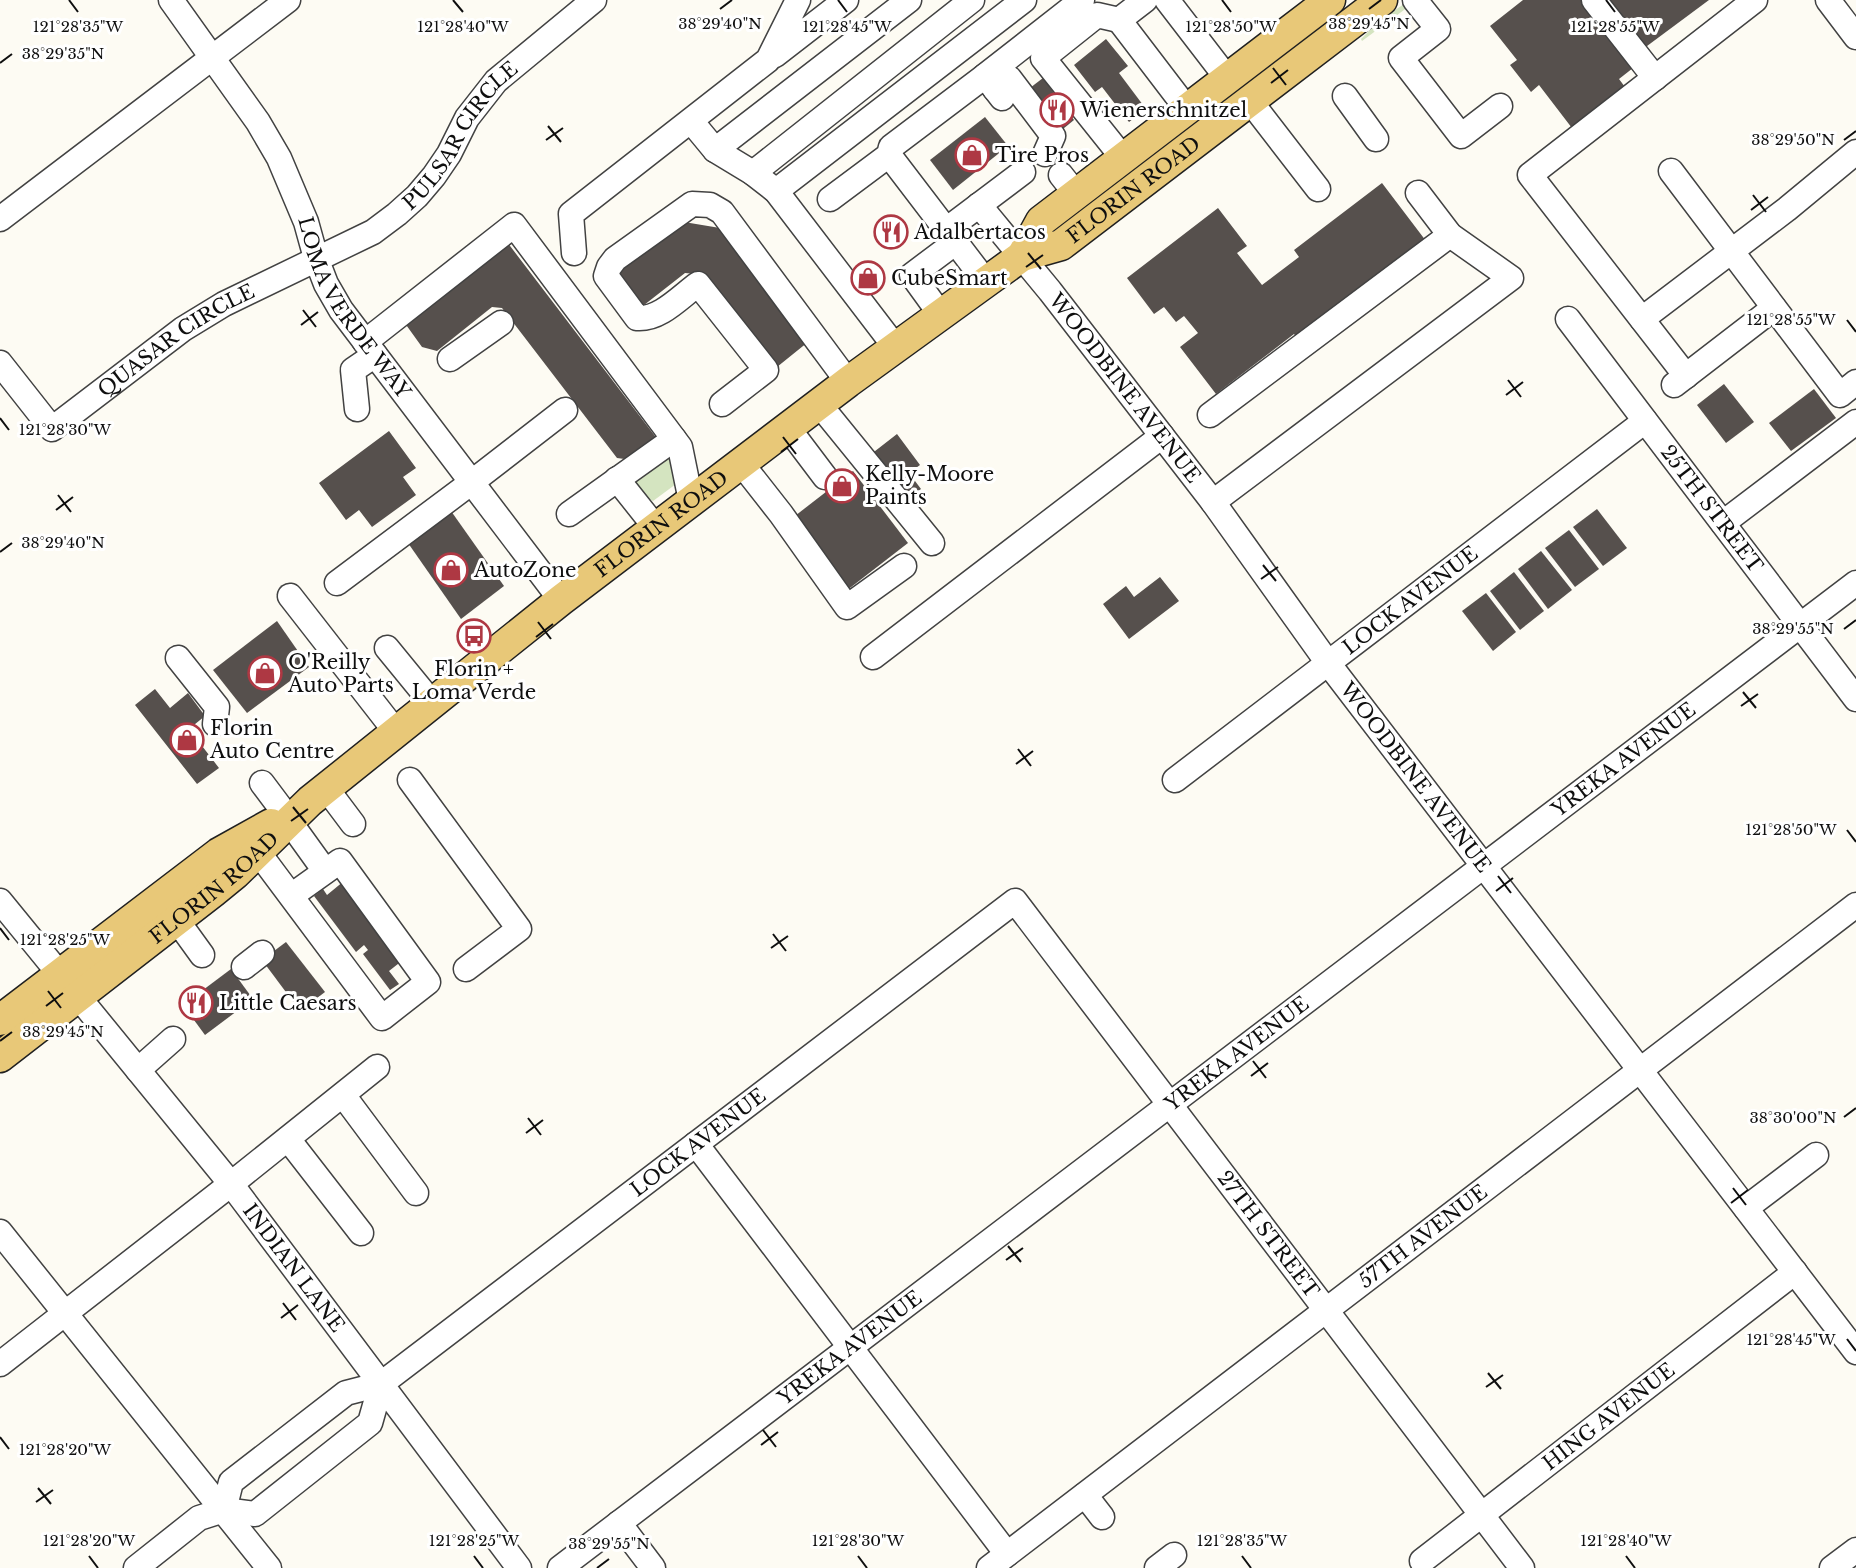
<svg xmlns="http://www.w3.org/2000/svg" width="1856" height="1568" viewBox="0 0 1856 1568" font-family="'Libre Baskerville',serif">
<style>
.green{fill:#d4e4c0}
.building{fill:#56504d}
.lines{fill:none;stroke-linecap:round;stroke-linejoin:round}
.minor-casing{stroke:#424242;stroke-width:27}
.major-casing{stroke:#202020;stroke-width:33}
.minor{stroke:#fff;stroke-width:24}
.major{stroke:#e8c878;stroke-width:30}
.ticks{fill:none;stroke:#0f0f0f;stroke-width:2}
.labels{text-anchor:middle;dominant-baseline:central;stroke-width:6;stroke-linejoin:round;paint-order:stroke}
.poi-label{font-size:20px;fill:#0f0f0f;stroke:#fff;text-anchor:start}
.street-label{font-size:20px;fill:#0f0f0f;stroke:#fff}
.ticks-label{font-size:15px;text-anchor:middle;fill:#0f0f0f;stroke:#fff;stroke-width:6;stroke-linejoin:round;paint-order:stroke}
</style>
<rect width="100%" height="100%" fill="#fdfbf3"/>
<g class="green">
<path d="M1404,4l4,3 -46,34 -1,-2 18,-18z"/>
<path d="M670,453l6,31 -23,17 -18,-11 -4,-8z"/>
</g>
<g class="building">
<path d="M1523,0h58l52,68 -14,11 9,12 -53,41 -36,-47 -8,7 -21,-27 7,-5 -27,-34z"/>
<path d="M1607,0h102l-66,49z"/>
<path d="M1106,39l22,27 -9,7 27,36 -17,13 -27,-35 -7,5 -21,-27z"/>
<path d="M1043,78l31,42 -16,13 -32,-42z"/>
<path d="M985,117l23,29 -55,44 -23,-30z"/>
<path d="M1382,183l44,58 -128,98 -4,-5 -78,60 -36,-47 18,-14 -14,-17 -8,6 -12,-15 -10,7 -27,-36 91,-70 29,38 -10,7 25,32 37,-28 -5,-7z"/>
<path d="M684,222l36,6 88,114 -31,25 -70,-92 -22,-2 -46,36 -25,-33z"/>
<path d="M507,242l151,198 -26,20 -15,-2 -115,-150 -10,-1 -55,44 -15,-4 -18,-25z"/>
<path d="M1724,384l30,38 -28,21 -29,-38z"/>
<path d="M1814,389l22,29 -45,33 -22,-28z"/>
<path d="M389,431l27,37 -13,9 13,18 -44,32 -13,-17 -13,10 -27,-37z"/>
<path d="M897,434l23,31 -11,8 12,16 -16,11 -35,-45z"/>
<path d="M853,471l55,72 -62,48 -55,-72z"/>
<path d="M1597,509l30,39 -24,18 -30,-39z"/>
<path d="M451,511l53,75 -43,33 -53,-76z"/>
<path d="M1569,530l30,39 -24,18 -30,-39z"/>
<path d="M1541,551l31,39 -24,19 -30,-40z"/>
<path d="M1514,572l30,39 -24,19 -30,-39z"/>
<path d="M1160,577l19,24 -50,38 -26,-35 23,-18 8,11z"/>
<path d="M1486,593l30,39 -23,19 -31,-40z"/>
<path d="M277,621l32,46 -62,46 -34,-43z"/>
<path d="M155,689l15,19 18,-15 17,23 -16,13 30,39 -22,16 -62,-79z"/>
<path d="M344,881l59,79 -14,11 10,13 -9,6 -27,-36 5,-4 -4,-5 -8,7 -42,-56 9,-7 4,6z"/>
<path d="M286,942l39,50 -25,19 -38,-51z"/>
<path d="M231,969l22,30 -48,36 -22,-30z"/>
</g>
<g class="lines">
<defs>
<g id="minor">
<path id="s1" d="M171,0l87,122 21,36 27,64 10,36 10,26 15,26 220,290"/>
<path d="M1145,0l-26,20 68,89"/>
<path d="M1167,0l60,78"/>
<path d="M1415,0l23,29 -37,29 60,78 39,-30"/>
<path d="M1594,0l61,78"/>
<path d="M1828,0l28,37"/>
<path d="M1119,20l-22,-5 -54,43 80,100"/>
<path d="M775,55l71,-55"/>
<path d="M995,89l14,-11 44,58 -8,18"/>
<path d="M1345,96l31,43"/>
<path d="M1002,98l-17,-22 97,-76"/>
<path d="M1250,101l68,88"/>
<path d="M691,121l24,29 38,23 23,18 120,157"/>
<path d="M715,150l194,-150"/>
<path d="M889,155l97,127"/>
<path d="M1671,171l169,224 16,-13"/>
<path d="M753,173l219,-173"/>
<path d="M1061,175l15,19"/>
<path d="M776,191l248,-191"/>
<path d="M830,199l59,-44 2,-8 94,-71"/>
<path id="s2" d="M979,205l71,86 163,211 115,161 528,689"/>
<path d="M0,219l288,-219"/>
<path d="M946,230l77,-58"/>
<path d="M574,253l-3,-39 197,-154 30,-60"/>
<path d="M941,315l-29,-40 44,-33"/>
<path id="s3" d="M1568,319l288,380"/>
<path d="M1642,319l145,-110 69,-57"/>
<path d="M365,342l149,-117 166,222 11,54"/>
<path d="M450,359l51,-36"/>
<path id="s4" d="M0,363l52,66 131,-100 41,-25 149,-72 24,-18 20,-18 17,-20 15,-22 18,-36 29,-37 98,-81"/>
<path d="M1686,376l-156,-201 225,-175"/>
<path d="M1674,385l100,-77"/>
<path d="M722,404l44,-34 -68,-86c-17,12 -38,36 -61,34l-31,-42 3,-9 6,-8 77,-55 18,1 12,7 126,170"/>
<path d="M819,404l113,139"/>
<path d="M357,409l-4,-39 22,-15"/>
<path d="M1210,415l240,-180"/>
<path d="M788,428l37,49"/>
<path d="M741,463l40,51 66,93 57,-41"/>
<path d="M617,479l39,49"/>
<path d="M1213,502l298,-224 -61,-43 -32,-42"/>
<path d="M569,514l105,-75"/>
<path d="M1723,523l133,-101"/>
<path d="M337,583l135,-101 93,-72"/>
<path d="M290,596l106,136"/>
<path d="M387,648l45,55"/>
<path d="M873,657l289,-221"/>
<path d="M178,658l39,49 -2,17"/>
<path d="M410,780l109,149 -53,40"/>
<path id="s5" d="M1175,780l470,-359"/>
<path d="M262,783l24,32"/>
<path d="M326,788l27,36"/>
<path d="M289,821l36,50"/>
<path d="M258,852l124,166 46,-36 -88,-121 -49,35"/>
<path id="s6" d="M0,901l231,283 288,384"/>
<path d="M176,919l26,36"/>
<path d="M244,967l18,-14"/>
<path d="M138,1070l35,-31"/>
<path d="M343,1095l73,98"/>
<path d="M288,1139l73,94"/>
<path d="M696,1144l311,410"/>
<path d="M1746,1208l70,-53"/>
<path d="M0,1232l269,336"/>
<path d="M0,1364l231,-180 146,-117"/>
<path d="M1085,1495l17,22"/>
<path id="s7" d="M224,1510l7,-28 115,-89 35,-9 634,-483 507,667"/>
<path d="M619,1523l34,45"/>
<path id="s8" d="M1422,1561l373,-289"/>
<path d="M136,1568l63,-50 25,-8 31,4 115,-91 11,-39"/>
<path id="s9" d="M560,1568l1296,-985"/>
<path id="s10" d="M989,1568l867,-663"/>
<path d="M1157,1568l17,-13"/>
<path d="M1832,1568l24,-18"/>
</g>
<g id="major">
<path d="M1022,256l19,-35 289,-221"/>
<path d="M0,1020l219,-167 52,-29"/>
<path id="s11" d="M0,1057l213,-165 22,-18 75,-73 251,-201 287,-218 138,-100 36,-26 39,-11 321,-245"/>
</g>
</defs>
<use href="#minor" class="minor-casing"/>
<use href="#major" class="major-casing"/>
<use href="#minor" class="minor"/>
<use href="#major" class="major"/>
</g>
<path class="ticks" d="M69,0l9,12M453,0l10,12M838,0l9,12M1222,0l9,12M1606,0l9,12M720,9l12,-9M1369,9l12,-9M0,63l12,-9M1273,68l13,17M1271,83l17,-13M548,126l13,16M546,140l17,-12M1844,140l12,-9M1753,195l13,17M1751,210l17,-13M1028,253l13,16M1026,267l17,-12M303,310l13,17M1847,320l9,12M301,325l17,-13M1508,380l13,17M1506,395l17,-13M0,418l9,12M783,437l13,17M781,452l17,-13M58,495l13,17M56,510l17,-13M0,552l12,-9M1263,565l13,16M1261,579l17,-12M538,622l13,17M1844,629l12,-9M536,637l17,-13M1743,692l13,16M1741,706l17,-12M1018,749l13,17M1016,764l17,-13M293,807l13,16M291,821l17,-12M1847,830l9,12M1498,876l13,17M1496,891l17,-13M0,928l9,12M773,934l13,17M771,948l17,-12M48,991l13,17M46,1006l17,-13M0,1041l12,-9M1253,1061l13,17M1251,1076l17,-13M1844,1117l12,-9M528,1118l13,17M526,1133l17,-13M1733,1188l13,17M1731,1203l17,-13M1008,1246l13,16M1006,1260l17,-12M283,1303l13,17M281,1318l17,-13M1847,1339l9,12M1488,1373l13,16M1486,1387l17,-12M763,1430l13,17M0,1437l9,12M761,1445l17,-13M38,1488l13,16M36,1502l17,-12M89,1556l9,12M474,1556l9,12M858,1556l9,12M1242,1556l9,12M1626,1556l9,12M597,1568l12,-9"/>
<defs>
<symbol id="restaurant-ring" viewBox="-11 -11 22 22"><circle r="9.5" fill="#fff" stroke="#ae3843" stroke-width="1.5"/><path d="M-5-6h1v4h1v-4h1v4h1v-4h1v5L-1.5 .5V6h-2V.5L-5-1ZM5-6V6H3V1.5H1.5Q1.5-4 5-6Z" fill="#ae3843"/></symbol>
<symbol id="shop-ring" viewBox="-11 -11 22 22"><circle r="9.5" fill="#fff" stroke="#ae3843" stroke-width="1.5"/><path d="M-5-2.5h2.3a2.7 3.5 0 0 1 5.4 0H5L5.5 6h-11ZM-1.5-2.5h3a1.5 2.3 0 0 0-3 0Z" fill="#ae3843"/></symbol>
<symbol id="bus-ring" viewBox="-11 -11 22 22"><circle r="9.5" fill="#fff" stroke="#ae3843" stroke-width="1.5"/><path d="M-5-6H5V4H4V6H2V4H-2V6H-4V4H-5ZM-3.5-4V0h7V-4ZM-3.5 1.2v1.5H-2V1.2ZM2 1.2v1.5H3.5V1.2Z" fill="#ae3843"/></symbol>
</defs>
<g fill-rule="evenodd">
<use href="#restaurant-ring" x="1038" y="91" width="38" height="38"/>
<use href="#shop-ring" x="953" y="136" width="38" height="38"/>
<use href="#restaurant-ring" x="872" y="213" width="38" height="38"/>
<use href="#shop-ring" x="849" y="259" width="38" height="38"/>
<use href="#shop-ring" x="823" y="467" width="38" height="38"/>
<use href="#shop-ring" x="432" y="551" width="38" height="38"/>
<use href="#bus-ring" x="455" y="617" width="38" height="38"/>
<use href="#shop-ring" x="246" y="654" width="38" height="38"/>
<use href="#shop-ring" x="168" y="721" width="38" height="38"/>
<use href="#restaurant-ring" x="177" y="984" width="38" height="38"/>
</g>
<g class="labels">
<g class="poi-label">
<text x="1080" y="110">Wienerschnitzel</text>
<text x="995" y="155">Tire Pros</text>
<text x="914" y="232">Adalbertacos</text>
<text x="891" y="278">CubeSmart</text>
<text x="865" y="474">Kelly-Moore<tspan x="865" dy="23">Paints</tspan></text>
<text x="474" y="570">AutoZone</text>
<text x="288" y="662">O'Reilly<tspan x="288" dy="23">Auto Parts</tspan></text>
<text x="474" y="669" text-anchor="middle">Florin +<tspan x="474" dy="23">Loma Verde</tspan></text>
<text x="210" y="728">Florin<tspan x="210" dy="23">Auto Centre</tspan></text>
<text x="219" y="1003">Little Caesars</text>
</g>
<g class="street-label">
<text stroke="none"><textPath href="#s4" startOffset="594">PULSAR CIRCLE</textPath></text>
<text stroke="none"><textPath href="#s11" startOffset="1431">FLORIN ROAD</textPath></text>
<text stroke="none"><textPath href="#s1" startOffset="360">LOMA VERDE WAY</textPath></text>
<text stroke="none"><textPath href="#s4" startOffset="237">QUASAR CIRCLE</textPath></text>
<text stroke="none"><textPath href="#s2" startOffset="234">WOODBINE AVENUE</textPath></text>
<text stroke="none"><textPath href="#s3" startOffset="238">25TH STREET</textPath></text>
<text stroke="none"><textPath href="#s11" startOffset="850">FLORIN ROAD</textPath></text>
<text stroke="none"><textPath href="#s5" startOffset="296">LOCK AVENUE</textPath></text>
<text stroke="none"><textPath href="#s9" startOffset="1336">YREKA AVENUE</textPath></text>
<text stroke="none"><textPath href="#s2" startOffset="720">WOODBINE AVENUE</textPath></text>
<text stroke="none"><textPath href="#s11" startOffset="273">FLORIN ROAD</textPath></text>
<text stroke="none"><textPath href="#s9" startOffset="850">YREKA AVENUE</textPath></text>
<text stroke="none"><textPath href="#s7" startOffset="609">LOCK AVENUE</textPath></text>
<text stroke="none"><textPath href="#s7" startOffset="1426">27TH STREET</textPath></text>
<text stroke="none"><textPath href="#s10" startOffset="546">57TH AVENUE</textPath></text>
<text stroke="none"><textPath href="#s6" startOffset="470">INDIAN LANE</textPath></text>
<text stroke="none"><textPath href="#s9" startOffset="364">YREKA AVENUE</textPath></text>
<text stroke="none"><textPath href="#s8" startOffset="236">HING AVENUE</textPath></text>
</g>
</g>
<g class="ticks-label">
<text x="720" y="29">38°29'40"N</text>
<text x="1369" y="29">38°29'45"N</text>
<text x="78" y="32">121°28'35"W</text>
<text x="463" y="32">121°28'40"W</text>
<text x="847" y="32">121°28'45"W</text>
<text x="1231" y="32">121°28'50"W</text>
<text x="1615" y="32">121°28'55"W</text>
<text x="63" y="59">38°29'35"N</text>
<text x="1793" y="145">38°29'50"N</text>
<text x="1791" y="325">121°28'55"W</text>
<text x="65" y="435">121°28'30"W</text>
<text x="63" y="548">38°29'40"N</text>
<text x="1793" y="634">38°29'55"N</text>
<text x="1791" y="835">121°28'50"W</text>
<text x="65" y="945">121°28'25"W</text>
<text x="63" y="1037">38°29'45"N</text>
<text x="1793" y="1123">38°30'00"N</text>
<text x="1791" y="1345">121°28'45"W</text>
<text x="65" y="1455">121°28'20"W</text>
<text x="89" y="1546">121°28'20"W</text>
<text x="474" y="1546">121°28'25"W</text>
<text x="858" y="1546">121°28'30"W</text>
<text x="1242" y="1546">121°28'35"W</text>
<text x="1626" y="1546">121°28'40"W</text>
<text x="609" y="1549">38°29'55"N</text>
</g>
</svg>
